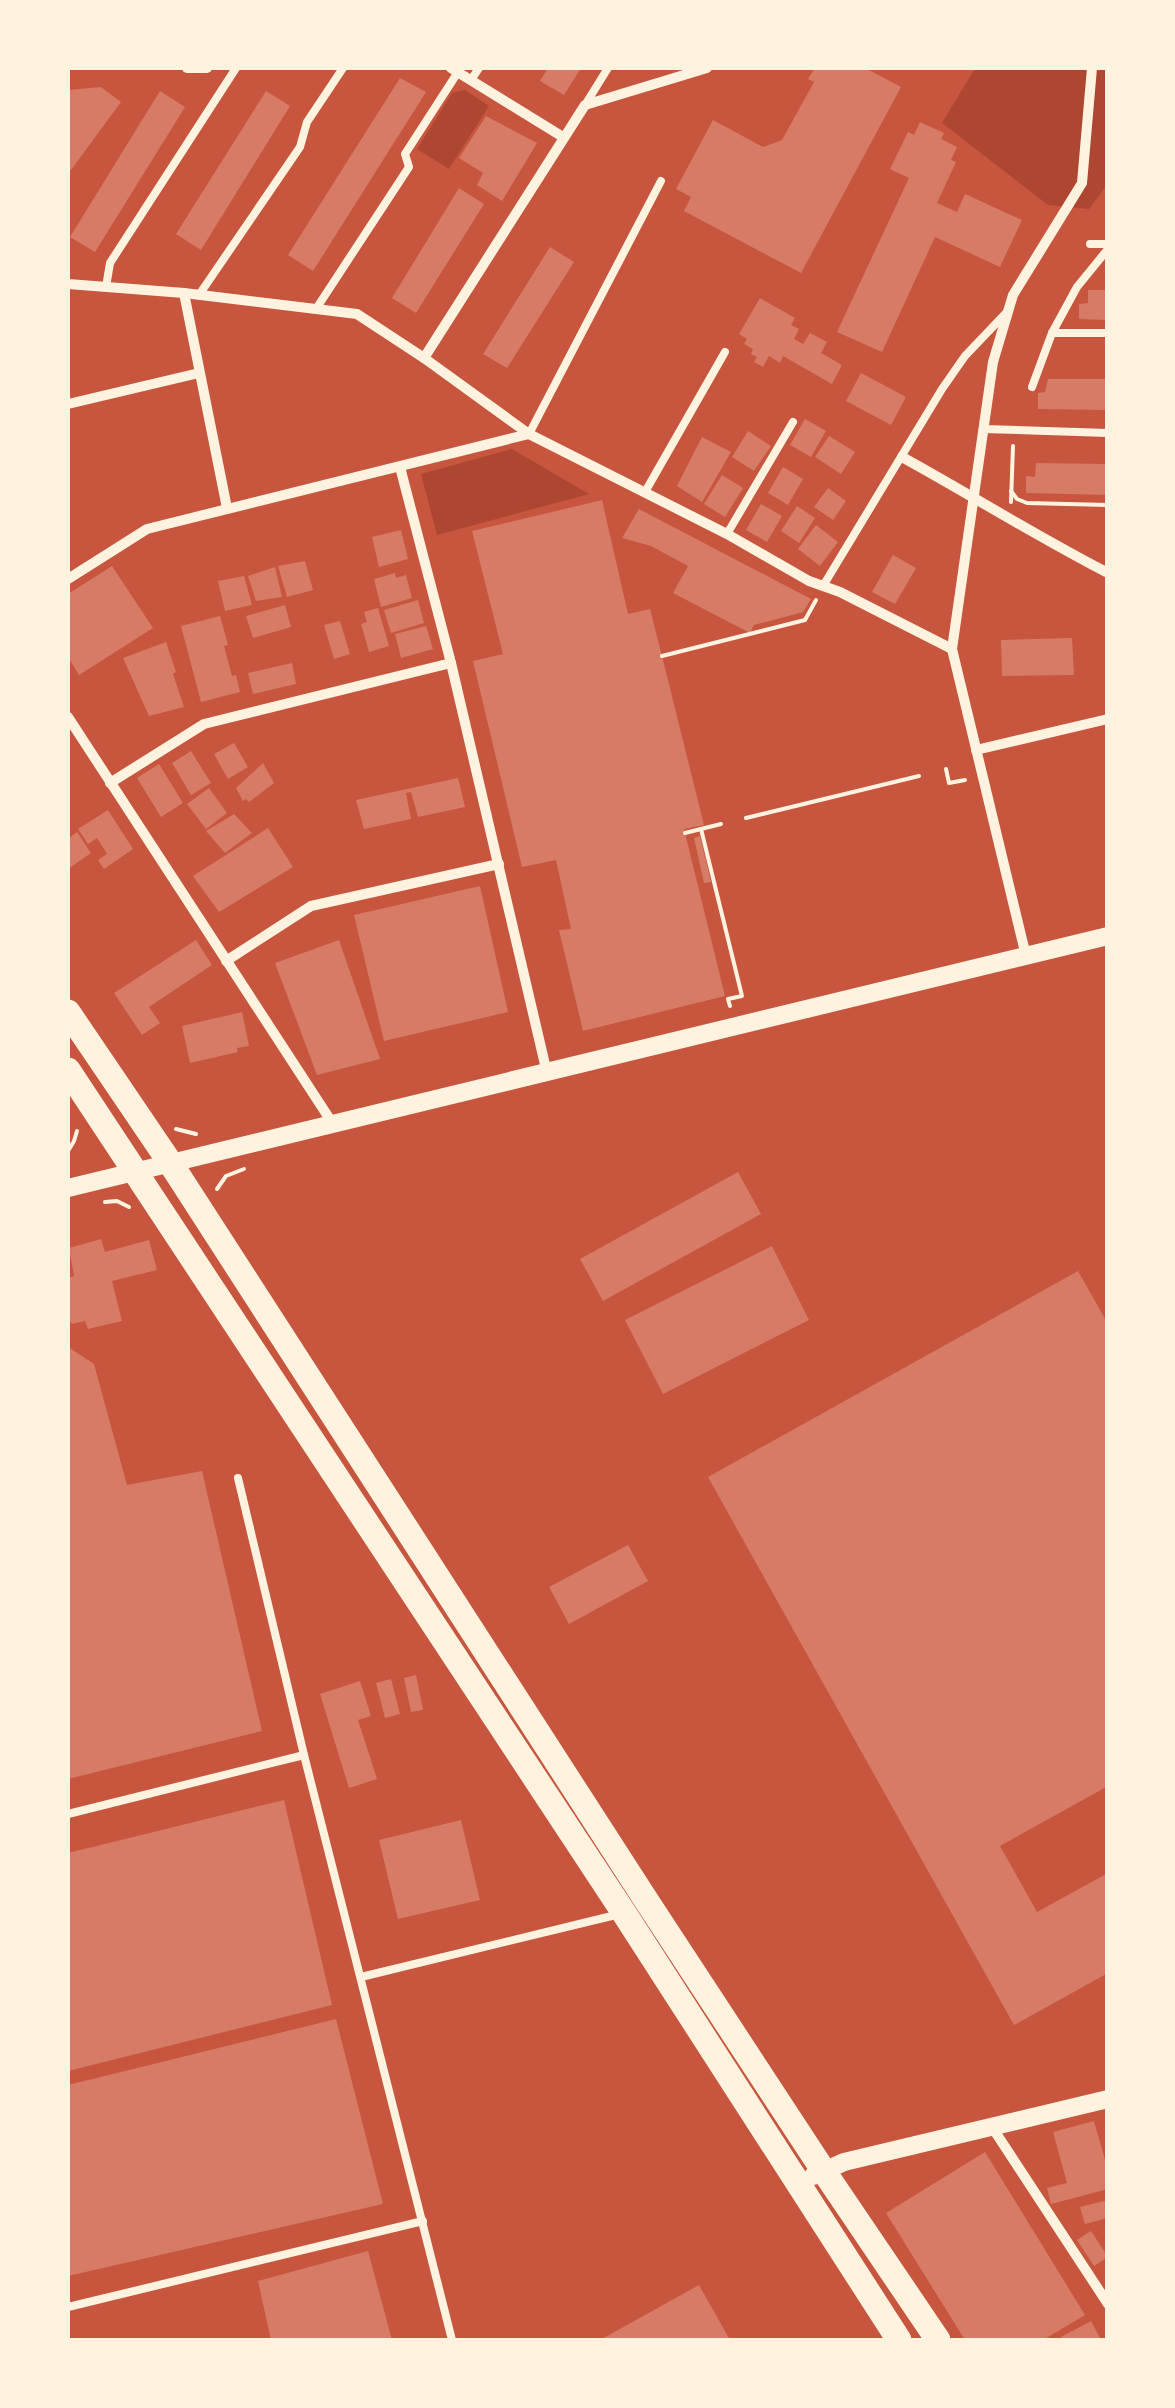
<svg xmlns="http://www.w3.org/2000/svg" width="1175" height="2408" viewBox="0 0 1175 2408" font-family="'DejaVu Sans',sans-serif">
<style>
.green{fill:#ae4732}
.building{fill:#d67c66}
.lines{fill:none;stroke-linecap:round;stroke-linejoin:round}
.path{stroke:#fff3e0;stroke-width:4}
.service{stroke:#fff3e0;stroke-width:8}
.minor{stroke:#fff3e0;stroke-width:10}
.tertiary{stroke:#fff3e0;stroke-width:18}
.trunk{stroke:#fff3e0;stroke-width:25}
</style>
<rect width="100%" height="100%" fill="#c8553d"/>
<g class="green">
<path d="M970,68h137v117l-18,24 -41,-4 -106,-82 32,-53z"/>
<path d="M465,90l24,16 -40,63 -32,-20 35,-56z"/>
<path d="M512,449l77,45 -152,41 -16,-61z"/>
</g>
<g class="building">
<path d="M548,68h33l-17,27 -24,-14z"/>
<path d="M815,68h50l36,19 -100,186 -117,-62 7,-14 -15,-8 37,-69 50,27 19,-7 32,-58 -6,-3z"/>
<path d="M400,78l26,14 -113,179 -25,-16z"/>
<path d="M101,87l20,15 -50,68 -3,-3v-77z"/>
<path d="M160,91l25,16 -90,145 -25,-15z"/>
<path d="M266,91l24,15 -89,144 -25,-16z"/>
<path d="M486,116l51,27 -35,58 -25,-16 6,-12 -24,-15z"/>
<path d="M920,122l24,11 -3,6 16,8 -6,13 5,2 -19,41 20,9 8,-18 57,26 -22,47 -65,-30 -53,115 -45,-20 72,-154 -19,-9 18,-37 6,3z"/>
<path d="M459,188l25,16 -68,109 -24,-15z"/>
<path d="M550,247l24,15 -67,106 -24,-14z"/>
<path d="M1088,290h20v30l-29,-1v-15l9,-1z"/>
<path d="M760,298l35,20 -4,7 8,4 -5,10 9,5 7,-11 17,9 -6,11 21,12 -10,19 -49,-28 -3,7 -11,-7 -6,11 -9,-5 3,-5 -6,-3 2,-5 -9,-5 3,-5 -8,-5z"/>
<path d="M861,373l45,24 -15,28 -45,-24z"/>
<path d="M1048,379h60v31l-70,-1v-16l7,-1z"/>
<path d="M805,419l21,12 -15,26 -21,-12z"/>
<path d="M748,431l23,15 -17,25 -22,-14z"/>
<path d="M829,436l26,16 -14,22 -26,-17z"/>
<path d="M702,437l29,15 -29,50 -25,-16z"/>
<path d="M1036,463l72,1v31l-82,-2v-17l9,1z"/>
<path d="M783,467l20,12 -15,26 -20,-12z"/>
<path d="M722,475l21,13 -18,29 -21,-13z"/>
<path d="M828,488l18,13 -13,19 -19,-13z"/>
<path d="M602,500l26,114 22,-5 12,47 42,169 -20,4 41,167 -142,35 -24,-101 12,-1 -15,-69 -34,7 -49,-206 30,-7 -31,-123z"/>
<path d="M761,504l21,12 -15,26 -21,-12z"/>
<path d="M797,506l18,12 -16,25 -18,-12z"/>
<path d="M639,509l172,90 -8,13 -49,13 -4,8 -77,-40 15,-27 -37,-20 -29,-8z"/>
<path d="M816,525l22,17 -18,24 -22,-17z"/>
<path d="M401,530l7,29 -29,8 -7,-30z"/>
<path d="M893,555l23,13 -21,36 -23,-12z"/>
<path d="M305,561l8,29 -26,7 -9,-31z"/>
<path d="M112,566l41,62 -74,47 -11,-18v-63z"/>
<path d="M275,567l7,30 -26,4 -8,-25z"/>
<path d="M395,573l1,5 10,-3 6,23 -31,9 -7,-28z"/>
<path d="M244,576l8,29 -27,6 -7,-30z"/>
<path d="M418,600l6,23 -33,10 -7,-23z"/>
<path d="M285,605l6,22 -38,11 -7,-22z"/>
<path d="M378,608l11,38 -20,6 -8,-28 6,-2 -3,-10z"/>
<path d="M220,616l8,29 -4,1 8,30 4,-1 4,17 -39,10 -20,-76z"/>
<path d="M340,621l10,33 -16,5 -10,-34z"/>
<path d="M426,626l7,23 -32,9 -6,-24z"/>
<path d="M1072,638l2,37 -72,1 -1,-36z"/>
<path d="M166,642l10,30 -3,2 11,33 -35,9 -26,-58z"/>
<path d="M292,663l4,21 -43,10 -5,-21z"/>
<path d="M234,743l14,24 -20,12 -14,-25z"/>
<path d="M191,751l20,32 -20,12 -19,-32z"/>
<path d="M263,763l11,20 -25,19 -3,-3 -3,2 -7,-13z"/>
<path d="M159,764l24,39 -22,14 -24,-39z"/>
<path d="M458,778l7,29 -47,10 -7,-25 -5,1 5,26 -47,10 -8,-29z"/>
<path d="M209,788l18,25 -21,16 -19,-25z"/>
<path d="M108,810l25,39 -29,20 -6,-9 9,-6 -10,-16 -9,6 -10,-15z"/>
<path d="M234,814l18,19 -27,20 -19,-22z"/>
<path d="M268,828l25,39 -74,45 -26,-36z"/>
<path d="M77,832l14,21 -23,16v-30z"/>
<path d="M700,836l11,46 -7,1 -10,-45z"/>
<path d="M480,886l28,126 -124,29 -30,-126z"/>
<path d="M196,940l16,25 -63,42 11,16 -18,12 -28,-42z"/>
<path d="M339,940l41,119 -63,16 -42,-112z"/>
<path d="M242,1012l7,34 -12,2 1,4 -48,11 -8,-37z"/>
<path d="M738,1172l23,42 -158,87 -23,-42z"/>
<path d="M101,1239l4,13 44,-12 8,30 -45,11 10,40 -34,8 -3,-8 -13,3 -4,-5v-41l6,-2 -5,-28z"/>
<path d="M772,1246l37,74 -146,74 -38,-74z"/>
<path d="M1078,1271l30,53v462l-108,60 37,66 71,-39v100l-94,52 -306,-548z"/>
<path d="M68,1347l26,17 33,121 75,-14 60,260 -194,48z"/>
<path d="M628,1545l20,36 -79,43 -20,-37z"/>
<path d="M416,1675l7,35 -12,2 -7,-34z"/>
<path d="M391,1679l9,35 -15,4 -9,-35z"/>
<path d="M360,1681l11,35 -13,4 19,59 -28,9 -29,-94z"/>
<path d="M284,1800l48,205 -264,66v-218z"/>
<path d="M461,1820l19,80 -82,19 -19,-79z"/>
<path d="M336,2019l47,185 -315,72v-191z"/>
<path d="M1094,2121l14,49v19l-57,15 -4,-16 20,-5 -14,-51z"/>
<path d="M985,2152l100,163 -42,25h-78l-79,-127z"/>
<path d="M1108,2200v18l-23,6 -5,-17z"/>
<path d="M1091,2231l17,26 -14,9 -17,-26z"/>
<path d="M368,2251l24,89h-121l-13,-59z"/>
<path d="M699,2285l31,55h-130z"/>
<path d="M1091,2321l9,17 -5,2h-32l-2,-3z"/>
</g>
<g class="lines">
<g class="path">
<path d="M1011,491l6,8 10,4 81,2"/>
<path d="M1011,502l2,-56"/>
<path d="M662,656l143,-36 11,-20"/>
<path d="M946,769l3,14 16,-3"/>
<path d="M746,818l173,-42"/>
<path d="M701,829l41,167 -14,3 2,7"/>
<path d="M685,833l36,-9"/>
<path d="M176,1129l20,5"/>
<path d="M68,1151l6,-10 3,-10"/>
<path d="M217,1189l9,-13 18,-7"/>
<path d="M105,1202l12,-1 12,6"/>
</g>
<g class="service">
<path d="M471,80l8,-12"/>
<path d="M585,105l23,-37"/>
<path d="M1090,244h18"/>
<path d="M106,287l4,-24 126,-195"/>
<path d="M199,295l101,-148 7,-25 36,-54"/>
<path d="M316,309l93,-142 -4,-13 53,-82"/>
<path d="M1052,333h56"/>
<path d="M1032,387l20,-54 25,-46 31,-38"/>
<path d="M983,429l125,4"/>
<path d="M529,434l132,-253"/>
<path d="M645,492l80,-140"/>
<path d="M727,534l66,-112"/>
<path d="M823,586l119,-197 23,-33 41,-43"/>
<path d="M238,1478l66,277 148,585"/>
<path d="M68,1814l236,-59"/>
<path d="M361,1977l259,-63"/>
<path d="M68,2307l355,-86"/>
</g>
<g class="minor">
<path d="M187,68h20"/>
<path d="M451,68l112,69"/>
<path d="M68,284l116,9 173,21 67,44 105,76 198,100 82,47 31,11 112,57"/>
<path d="M184,293l43,215"/>
<path d="M424,358l161,-253 122,-37"/>
<path d="M68,404l131,-31"/>
<path d="M902,457c69,38 136,80 206,116"/>
<path d="M400,467l51,196 96,410"/>
<path d="M68,579l79,-50 382,-95"/>
<path d="M68,717l265,407"/>
<path d="M976,750l132,-31"/>
<path d="M110,783l94,-59 247,-61"/>
<path d="M1026,956l-74,-307 41,-287 20,-67 69,-112 10,-115"/>
<path d="M226,961l85,-55 188,-42"/>
<path d="M992,2127l116,177"/>
</g>
<g class="tertiary">
<path d="M68,1188l1040,-252"/>
<path d="M813,2176l31,-14 264,-63"/>
</g>
<g class="trunk">
<path d="M68,1012l103,152 477,739 175,267 115,170"/>
<path d="M68,1070l556,843 275,427"/>
</g>
</g>
<rect width="1175" height="2408" fill="none" stroke="#fff3e0" stroke-width="140"/>
</svg>
